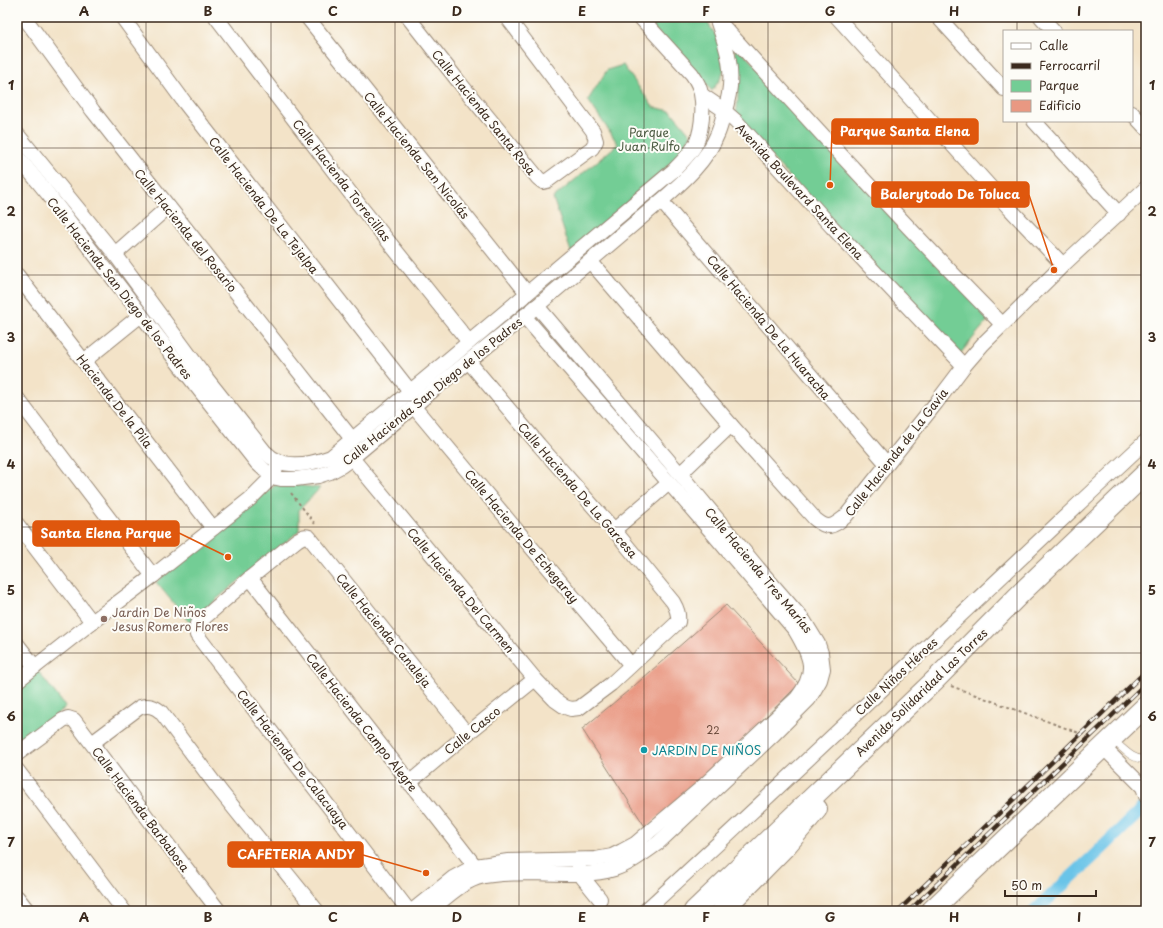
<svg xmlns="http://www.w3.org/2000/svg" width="1163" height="928" viewBox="0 0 1163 928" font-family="'Playpen Sans',sans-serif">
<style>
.green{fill:#73cd95;stroke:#577c5a}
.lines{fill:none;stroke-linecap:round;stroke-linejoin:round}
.canal{stroke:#6bc4e8;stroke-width:13}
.building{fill:#e99882}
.lane-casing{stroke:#978673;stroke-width:8}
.street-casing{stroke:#978673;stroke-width:16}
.secondary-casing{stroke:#978673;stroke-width:22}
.path{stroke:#978673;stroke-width:2;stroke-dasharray:3 3;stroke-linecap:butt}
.lane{stroke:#fff;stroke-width:7}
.street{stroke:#fff;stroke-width:14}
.secondary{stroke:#fff;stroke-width:20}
.rail-casing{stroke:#3b2a1e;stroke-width:4.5}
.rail{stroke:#fdfcf7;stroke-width:3;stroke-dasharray:9;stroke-linecap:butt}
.grid{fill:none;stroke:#3b2a1e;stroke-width:1;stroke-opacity:0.55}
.education-dot{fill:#8d6e63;stroke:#fdfcf7;stroke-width:1.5}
.culture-dot{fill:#0f9aa8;stroke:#fdfcf7;stroke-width:1.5}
.labels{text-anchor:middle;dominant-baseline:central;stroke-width:4;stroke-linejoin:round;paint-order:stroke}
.number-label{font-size:10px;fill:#664637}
.street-label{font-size:12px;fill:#3b2a1e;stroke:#fdfcf7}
.park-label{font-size:12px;fill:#4c5b42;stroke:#fdfcf7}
.education-label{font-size:12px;fill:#785e54;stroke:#fdfcf7;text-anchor:start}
.culture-label{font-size:12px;fill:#0d838f;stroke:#fdfcf7;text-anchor:start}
.leader{fill:none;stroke:#df570d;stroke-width:1.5}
.callout-dot{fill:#df570d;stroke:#fdfcf7;stroke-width:1.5}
.callout{fill:#df570d;stroke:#df570d;stroke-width:1.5}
.callout-label{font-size:13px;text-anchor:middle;font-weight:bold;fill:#fff}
.neatline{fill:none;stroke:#3b2a1e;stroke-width:1.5}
.grid-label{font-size:13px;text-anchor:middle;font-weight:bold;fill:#3b2a1e}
</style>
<rect width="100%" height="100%" fill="#fdfcf7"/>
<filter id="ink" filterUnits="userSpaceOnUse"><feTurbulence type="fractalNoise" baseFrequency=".025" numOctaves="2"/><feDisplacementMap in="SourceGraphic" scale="8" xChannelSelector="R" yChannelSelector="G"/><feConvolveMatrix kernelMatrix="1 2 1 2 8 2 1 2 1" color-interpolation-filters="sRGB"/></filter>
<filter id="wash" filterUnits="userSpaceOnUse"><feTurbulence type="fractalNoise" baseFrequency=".012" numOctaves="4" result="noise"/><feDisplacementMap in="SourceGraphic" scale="16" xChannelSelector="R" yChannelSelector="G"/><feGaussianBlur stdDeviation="0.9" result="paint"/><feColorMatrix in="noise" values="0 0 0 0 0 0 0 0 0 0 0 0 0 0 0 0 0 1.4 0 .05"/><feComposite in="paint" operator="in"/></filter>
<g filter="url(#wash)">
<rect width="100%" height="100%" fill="#f3e3c8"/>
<g class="green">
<path d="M643,17h61l16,25 4,27 -2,7 -10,15z"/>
<path d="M734,43l255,276 -30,36 -224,-236c6,-25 2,-50 -1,-76z"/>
<path d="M623,65l30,42 18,4 20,24 -12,21 -43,39 -65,57 -18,-54 65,-54 -30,-44 19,-30z"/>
<path d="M278,483l42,5 -21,22v21l-110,91 -33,-40z"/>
<path d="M37,670l29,37 -49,39v-60z"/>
</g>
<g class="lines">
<path class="canal" d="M1035,911l63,-59 48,-47"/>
</g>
<g id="blocks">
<path class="building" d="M726,605l73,79 -88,87 -65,57 -64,-99 52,-43z"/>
</g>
</g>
<g filter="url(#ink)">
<use href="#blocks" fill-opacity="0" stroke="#978673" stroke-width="1"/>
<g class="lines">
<defs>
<path id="lane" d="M1113,740c10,8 20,21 33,19"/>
<g id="street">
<path d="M24,17l69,94 259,328"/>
<path d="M122,17l63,86 225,288"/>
<path d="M216,17l148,194 105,131"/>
<path d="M307,17l220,276"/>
<path d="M408,17l51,65 79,96 5,4 4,-1 45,-33 4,-7 -3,-10 -86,-114"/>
<path d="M837,17l174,193 52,55"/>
<path d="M938,17l66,72"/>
<path d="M1041,17l13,14"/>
<path d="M722,25c92,101 184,202 280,299"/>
<path d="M702,95l19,13 15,13 96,106 132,139"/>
<path d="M1132,113l14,15"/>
<path d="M1034,121l85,93"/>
<path d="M17,134l98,120 92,125 58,73c4,4 8,7 13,9 16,7 36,2 53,-4l99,-82 244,-205c7,-7 15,-15 20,-23 8,-13 10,-38 7,-53 -1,-7 -4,-13 -9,-20l-52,-57"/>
<path d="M17,156l31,38 131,170 78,99 15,14 9,2h14l23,-3 12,-4 11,-6 11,-8 87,-73 98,-79 124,-105c22,-19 46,-40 57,-68 3,-7 4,-13 6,-20 6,-17 8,-35 5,-52 -2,-14 -7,-27 -12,-41"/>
<path d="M661,201l226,263"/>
<path d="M115,254l53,-47"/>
<path d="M590,261l141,164 84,94c13,11 17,8 30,-2l91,-114 28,-37 19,-22 80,-79 83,-77"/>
<path d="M17,275l196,253"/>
<path d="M84,361l57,-46"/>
<path d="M17,398l136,178"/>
<path d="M414,407l95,114 122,144"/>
<path d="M352,458l183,221 20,21 10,7 6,2 8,-1 32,-24 67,-62c1,-8 -1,-13 -5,-20l-59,-72 -75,-85 -70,-83"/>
<path d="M680,474l51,-49"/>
<path d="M17,524l75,98"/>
<path d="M614,530l55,-47"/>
<path d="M250,578l225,288"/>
<path d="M17,644l18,23"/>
<path d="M17,681l75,-59 61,-46 97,-77 22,-22 4,-9"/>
<path d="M92,743l48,-36c9,-2 14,-1 21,5l60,80 96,119"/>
<path d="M1103,747l40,40 3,9"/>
<path d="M17,754l46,-34 5,-2 6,2 85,113 60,78"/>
<path d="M17,770l107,141"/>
<path d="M409,783l58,-49 68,-55"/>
<path d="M578,866l5,12 17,21"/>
<path d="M17,897l11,14"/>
<path d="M409,911l-212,-276 -1,-5 1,-6 53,-46 47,-38c5,-3 7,-5 12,-3l158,197"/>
<path d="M412,911l41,-33 22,-12 33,-5 88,-2 16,-3 10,-5 13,-7 14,-12 51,-43 97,-91c21,-27 14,-41 -2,-68l-91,-107 -180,-207"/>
<path d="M430,911c14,-12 30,-27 47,-33 15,-5 34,-4 49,-5 27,0 62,4 88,-4 16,-5 30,-16 44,-26l114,-107 37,-37 11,-19 3,-11 -2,-16 -3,-9 -14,-23 -46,-53 -78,-94 -143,-168"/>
<path d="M645,911c169,-155 333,-314 501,-470"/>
</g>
<g id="secondary">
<path d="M694,911l241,-231 89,-90 122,-117"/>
<path d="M722,911l64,-65 31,-37"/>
<path d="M931,911l215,-205"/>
</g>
</defs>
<use href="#lane" class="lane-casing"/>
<use href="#street" class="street-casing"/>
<use href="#secondary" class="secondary-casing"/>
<g class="path">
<path d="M291,493l24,31v2"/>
<path d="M951,686l139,51"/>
</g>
<use href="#lane" class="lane"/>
<use href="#street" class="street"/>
<use href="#secondary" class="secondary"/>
<defs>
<g id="rail">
<path d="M898,911l248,-240"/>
<path d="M909,911l237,-228"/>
</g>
</defs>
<use href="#rail" class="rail-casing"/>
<use href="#rail" class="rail"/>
</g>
</g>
<path class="grid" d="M146,17v894M271,17v894M395,17v894M519,17v894M644,17v894M768,17v894M892,17v894M1017,17v14M1017,121v790M17,148h1129M17,275h1129M17,401h1129M17,527h1129M17,653h1129M17,780h1129"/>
<circle class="education-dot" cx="104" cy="619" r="4"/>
<circle class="culture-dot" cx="644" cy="750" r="4"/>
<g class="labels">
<g class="number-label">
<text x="713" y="729">22</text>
</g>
<g class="street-label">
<text transform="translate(484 112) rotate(51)">Calle Hacienda Santa Rosa</text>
<text transform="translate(417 155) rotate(51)">Calle Hacienda San Nicolás</text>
<text transform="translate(342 180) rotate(52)">Calle Hacienda Torrecillas</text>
<text transform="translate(800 191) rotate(47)">Avenida Boulevard Santa Elena</text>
<text transform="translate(264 205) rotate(52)">Calle Hacienda De La Tejalpa</text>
<text transform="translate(186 230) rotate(51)">Calle Hacienda del Rosario</text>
<text transform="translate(120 288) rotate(52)">Calle Hacienda San Diego de los Padres</text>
<text transform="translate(769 327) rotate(50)">Calle Hacienda De La Huaracha</text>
<text transform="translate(432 391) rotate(-39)">Calle Hacienda San Diego de los Padres</text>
<text transform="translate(115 401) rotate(52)">Hacienda De la Pila</text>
<text transform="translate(896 452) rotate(-52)">Calle Hacienda de La Gavia</text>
<text transform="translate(578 490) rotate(49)">Calle Hacienda De La Garcesa</text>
<text transform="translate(522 536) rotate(50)">Calle Hacienda De Echegaray</text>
<text transform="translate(759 570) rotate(50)">Calle Hacienda Tres Marías</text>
<text transform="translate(461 590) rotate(50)">Calle Hacienda Del Carmen</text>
<text transform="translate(384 630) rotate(51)">Calle Hacienda Canaleja</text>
<text transform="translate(896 676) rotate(-43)">Calle Niños Héroes</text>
<text transform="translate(921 692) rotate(-44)">Avenida Solidaridad Las Torres</text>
<text transform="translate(362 722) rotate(52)">Calle Hacienda Campo Alegre</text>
<text transform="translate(472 730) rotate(-39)">Calle Casco</text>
<text transform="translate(293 759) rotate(52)">Calle Hacienda De Calacuaya</text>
<text transform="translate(141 809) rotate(53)">Calle Hacienda Barbabosa</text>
</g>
<g class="park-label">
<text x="649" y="132">Parque<tspan x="649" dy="14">Juan Rulfo</tspan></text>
</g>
<g class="education-label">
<text x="112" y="612">Jardin De Niños<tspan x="112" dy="14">Jesus Romero Flores</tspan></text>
</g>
<g class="culture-label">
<text x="652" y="750">JARDIN DE NIÑOS</text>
</g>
</g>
<path class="leader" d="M830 185L832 131M1054 270L1029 195M228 557L179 533M426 873L363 855"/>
<g class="callout-dot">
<circle cx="830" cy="185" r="4"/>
<circle cx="1054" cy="270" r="4"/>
<circle cx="228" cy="557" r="4"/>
<circle cx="426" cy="873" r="4"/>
</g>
<g class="callout">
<rect x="832" y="119" width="146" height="25" rx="4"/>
<rect x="872" y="182" width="157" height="25" rx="4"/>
<rect x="33" y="521" width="146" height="25" rx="4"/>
<rect x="228" y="842" width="135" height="25" rx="4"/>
</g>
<g class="callout-label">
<text x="905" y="136">Parque Santa Elena</text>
<text x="950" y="199">Balerytodo De Toluca</text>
<text x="106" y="538">Santa Elena Parque</text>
<text x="296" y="859">CAFETERIA ANDY</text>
</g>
<rect width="1163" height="928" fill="none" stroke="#fdfcf7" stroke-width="44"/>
<rect x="1003" y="30" width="130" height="92" fill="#fdfcf7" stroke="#afa8a0"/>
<rect x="1011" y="43" width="20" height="6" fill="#ffffff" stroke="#afa8a0"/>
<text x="1039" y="50" font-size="12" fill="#3b2a1e">Calle</text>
<rect x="1011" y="63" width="20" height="6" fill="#3b2a1e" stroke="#afa8a0"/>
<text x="1039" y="70" font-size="12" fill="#3b2a1e">Ferrocarril</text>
<rect x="1011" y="80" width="20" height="12" fill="#73cd95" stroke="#afa8a0"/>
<text x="1039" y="90" font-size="12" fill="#3b2a1e">Parque</text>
<rect x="1011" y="100" width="20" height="12" fill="#e99882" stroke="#afa8a0"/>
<text x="1039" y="110" font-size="12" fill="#3b2a1e">Edificio</text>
<path d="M1005 890v6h91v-6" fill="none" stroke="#3b2a1e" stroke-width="2"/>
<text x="1011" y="890" font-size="12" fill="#3b2a1e" stroke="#fdfcf7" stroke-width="3" paint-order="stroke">50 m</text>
<rect x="22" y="22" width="1119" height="884" class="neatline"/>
<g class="grid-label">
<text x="84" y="16">A</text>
<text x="208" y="16">B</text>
<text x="333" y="16">C</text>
<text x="457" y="16">D</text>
<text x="582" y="16">E</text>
<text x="706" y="16">F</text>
<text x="830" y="16">G</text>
<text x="954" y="16">H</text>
<text x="1079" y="16">I</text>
<text x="11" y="90">1</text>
<text x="1152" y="90">1</text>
<text x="11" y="216">2</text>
<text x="1152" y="216">2</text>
<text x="11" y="342">3</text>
<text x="1152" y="342">3</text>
<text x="11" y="469">4</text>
<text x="1152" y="469">4</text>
<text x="11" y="595">5</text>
<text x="1152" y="595">5</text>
<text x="11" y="721">6</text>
<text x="1152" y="721">6</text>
<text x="11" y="847">7</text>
<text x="1152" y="847">7</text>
<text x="84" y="922">A</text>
<text x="208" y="922">B</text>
<text x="333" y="922">C</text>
<text x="457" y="922">D</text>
<text x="582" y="922">E</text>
<text x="706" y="922">F</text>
<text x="830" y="922">G</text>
<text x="954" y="922">H</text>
<text x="1079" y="922">I</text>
</g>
</svg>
